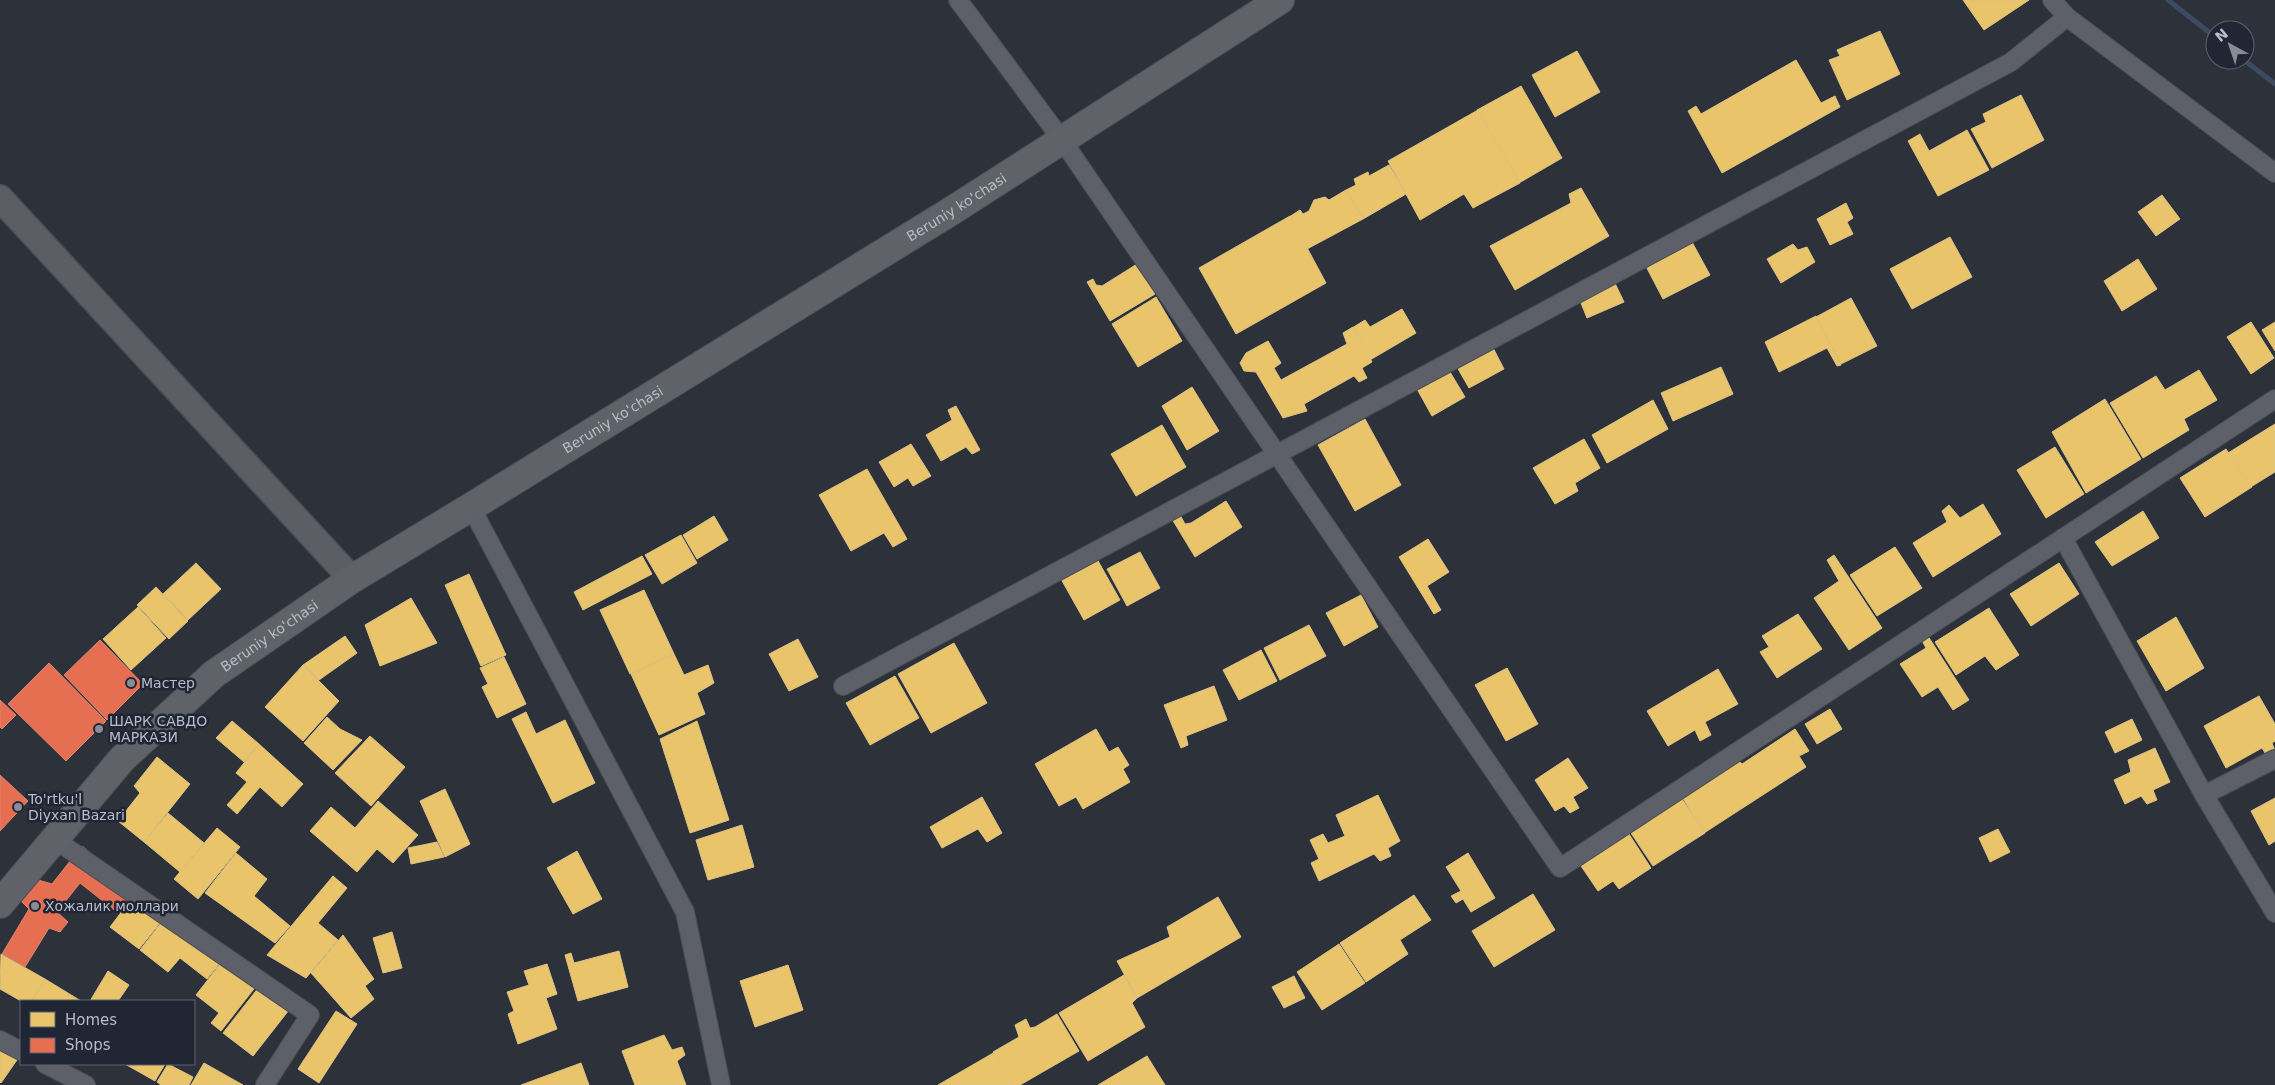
<svg xmlns="http://www.w3.org/2000/svg" width="2275" height="1085" viewBox="0 0 2275 1085" font-family="'DejaVu Sans',sans-serif">
<style>
.homes{fill:#e9c46a;stroke:#dac286}
.shops{fill:#e76f51;stroke:#d98675}
.lines{fill:none;stroke-linecap:round;stroke-linejoin:round}
.stream{stroke:#3c4a62;stroke-width:5}
.street-casing{stroke:#4a4d54;stroke-width:20}
.secondary-casing{stroke:#4a4d54;stroke-width:28}
.primary-casing{stroke:#4b4e56;stroke-width:30}
.street{stroke:#5d6068;stroke-width:18}
.secondary{stroke:#5b5e65;stroke-width:25}
.primary{stroke:#5f6268;stroke-width:28}
.poi-dot{fill:#878c97;stroke:#202634;stroke-width:2}
.labels{text-anchor:middle;dominant-baseline:central;stroke-width:5;stroke-linejoin:round;paint-order:stroke}
.street-label{font-size:14px;fill:#b7bdc9;stroke:#202634}
.poi-label{font-size:14px;fill:#b7bdc9;stroke:#202634;text-anchor:start}
</style>
<rect width="100%" height="100%" fill="#2d3139"/>
<g class="homes">
<path d="M1963,0h66l-45,30z"/>
<path d="M1880,31l20,43 -53,26 -18,-40 11,-4 -3,-6z"/>
<path d="M1577,51l23,41 -45,25 -23,-42z"/>
<path d="M1796,60l25,43 14,-7 5,11 -118,66 -34,-62 8,-5 5,8z"/>
<path d="M1521,86l41,72 -43,25 -42,-73z"/>
<path d="M2021,95l23,45 -52,28 -21,-39 15,-7 -3,-8z"/>
<path d="M1478,110l42,73 -47,25 -9,-14 -44,26 -32,-59z"/>
<path d="M1967,130l22,40 -51,26 -30,-55 12,-7 9,17z"/>
<path d="M1389,165l17,29 -43,25 -17,-29 10,-5 -2,-6 14,-7 1,4z"/>
<path d="M1581,188l28,48 -94,54 -25,-44 81,-43 -2,-9z"/>
<path d="M1346,190l17,29 -56,30 -18,-32 11,-7 3,4 6,-3 5,-11 11,-3 4,3z"/>
<path d="M2162,195l18,24 -24,17 -18,-24z"/>
<path d="M1846,203l7,15 -6,4 6,12 -23,11 -13,-26z"/>
<path d="M1290,216l36,67 -90,51 -37,-66z"/>
<path d="M1686,231l24,44 -47,24 -25,-48z"/>
<path d="M1950,237l22,40 -60,32 -22,-40z"/>
<path d="M1793,244l5,6 9,-3 8,15 -34,21 -14,-24z"/>
<path d="M2138,259l19,30 -35,22 -18,-30z"/>
<path d="M1137,264l18,30 -45,27 -23,-39 6,-3 3,6 6,1z"/>
<path d="M1612,277l12,25 -37,16 -10,-25z"/>
<path d="M1156,297l26,44 -44,26 -26,-43z"/>
<path d="M1851,298l26,48 -36,18 -25,-47z"/>
<path d="M1402,309l14,24 -46,27 -18,-32 13,-8 5,7z"/>
<path d="M1816,316l25,49 -4,1 -10,-18 -48,24 -14,-30z"/>
<path d="M2251,322l23,36 -23,16 -24,-37z"/>
<path d="M2275,322v29l-13,-21z"/>
<path d="M1353,327l19,35 -10,6 5,10 -8,4 -5,-6 -50,28 3,7 -24,7 -27,-46 -12,-1 -4,-8 6,-10 22,-12 13,22 -7,5 7,12 66,-36 -4,-11z"/>
<path d="M1489,340l15,29 -35,19 -16,-28z"/>
<path d="M1444,362l21,35 -33,19 -20,-36z"/>
<path d="M1721,367l12,27 -60,27 -12,-28z"/>
<path d="M2199,370l18,30 -33,19 5,11 -46,28 -33,-55 46,-27 9,14z"/>
<path d="M1192,387l27,44 -32,19 -25,-44z"/>
<path d="M2105,399l36,60 -55,34 -34,-61z"/>
<path d="M1653,400l15,29 -61,34 -15,-28z"/>
<path d="M956,406l24,44 -8,4 -6,-7 -25,14 -15,-26 26,-15 -4,-10z"/>
<path d="M1365,419l36,66 -46,26 -37,-66z"/>
<path d="M2275,424v48l-26,16 -21,-35z"/>
<path d="M1162,425l24,42 -50,29 -25,-42z"/>
<path d="M1584,439l16,29 -25,15 3,8 -23,13 -22,-36z"/>
<path d="M911,444l20,32 -18,10 -5,-8 -14,9 -15,-25z"/>
<path d="M2055,447l29,47 -38,24 -29,-48z"/>
<path d="M2226,449l26,38 -47,30 -25,-39z"/>
<path d="M867,469l40,70 -14,8 -9,-14 -33,18 -32,-56z"/>
<path d="M1226,501l16,26 -47,30 -23,-38 8,-4 5,9 6,-1z"/>
<path d="M1983,504l18,30 -68,43 -20,-34 34,-21 -5,-11 7,-6 11,13z"/>
<path d="M2143,511l16,27 -47,28 -17,-24z"/>
<path d="M714,516l14,24 -31,19 -14,-24z"/>
<path d="M681,535l16,28 -35,21 -17,-29z"/>
<path d="M1428,539l21,33 -22,14 14,24 -7,4 -35,-57z"/>
<path d="M1895,547l27,41 -45,28 -27,-41z"/>
<path d="M1140,552l20,36 -33,18 -20,-37z"/>
<path d="M1834,555l48,73 -33,22 -35,-52 25,-17 -12,-21z"/>
<path d="M642,556l10,18 -69,36 -9,-18z"/>
<path d="M1097,559l23,41 -36,20 -23,-41z"/>
<path d="M196,563l25,26 -33,31 -25,-26z"/>
<path d="M2059,563l20,31 -48,32 -21,-32z"/>
<path d="M469,574l37,81 -25,11 -36,-81z"/>
<path d="M156,587l32,34 -19,18 -32,-34z"/>
<path d="M644,590l30,64 -44,20 -30,-64z"/>
<path d="M1361,595l17,32 -34,19 -18,-33z"/>
<path d="M411,598l26,45 -57,23 -15,-41z"/>
<path d="M138,607l28,31 -35,32 -28,-31z"/>
<path d="M1989,608l30,47 -23,15 -11,-14 -29,19 -21,-33z"/>
<path d="M1798,614l24,35 -45,29 -17,-26 9,-5 -7,-11z"/>
<path d="M2176,617l28,51 -38,23 -29,-50z"/>
<path d="M1309,625l17,31 -46,24 -16,-32z"/>
<path d="M1926,633l43,67 -16,10 -15,-23 -16,10 -22,-33 26,-16 -6,-11z"/>
<path d="M345,636l12,17 -38,27 -16,-15z"/>
<path d="M798,639l20,38 -29,14 -20,-37z"/>
<path d="M954,643l33,60 -56,30 -33,-59z"/>
<path d="M1261,650l16,31 -38,19 -16,-30z"/>
<path d="M674,654l10,21 24,-10 6,18 -17,10 8,21 -46,21 -28,-61z"/>
<path d="M504,657l22,47 -29,14 -15,-31 6,-3 -8,-16z"/>
<path d="M303,665l36,36 -36,40 -38,-34z"/>
<path d="M1507,668l31,56 -32,17 -31,-56z"/>
<path d="M1718,669l20,35 -33,18 6,13 -11,6 -5,-11 -27,16 -21,-35z"/>
<path d="M895,676l24,42 -49,27 -24,-42z"/>
<path d="M1214,686l13,34 -41,16 2,9 -7,3 -17,-43z"/>
<path d="M2259,696l16,28v17l-3,2 3,8 -8,5 -5,-8 -36,20 -22,-42z"/>
<path d="M1830,709l12,20 -25,15 -12,-20z"/>
<path d="M526,712l10,22 29,-14 30,63 -42,20 -41,-84z"/>
<path d="M327,717l13,12 22,11 -29,30 -29,-27z"/>
<path d="M2132,719l10,21 -27,13 -10,-21z"/>
<path d="M232,721l27,23 -15,18 -28,-24z"/>
<path d="M697,721l32,99 -39,13 -30,-94z"/>
<path d="M1096,729l13,23 9,-5 11,18 -6,4 7,13 -47,27 -7,-12 -17,9 -24,-42z"/>
<path d="M1795,729l14,22 -10,5 7,11 -102,66 -26,-43 54,-36 10,10z"/>
<path d="M370,736l35,31 -34,39 -36,-33z"/>
<path d="M259,744l44,40 -21,23 -22,-20 -23,27 -10,-9 20,-23 -11,-9z"/>
<path d="M2155,748l15,34 -17,8 4,10 -10,4 -6,-8 -16,8 -11,-24 17,-8 -3,-12z"/>
<path d="M157,757l33,27 -46,58 -26,-21 22,-28 -6,-7z"/>
<path d="M1568,758l20,30 -15,9 6,11 -9,5 -6,-7 -9,5 -20,-31z"/>
<path d="M445,789l25,55 -25,13 -25,-56z"/>
<path d="M1378,795l22,46 -12,7 3,8 -11,5 -6,-7 -55,27 -8,-18 8,-4 -9,-19 13,-6 5,9 17,-7 -9,-21z"/>
<path d="M982,797l20,36 -15,9 -9,-13 -36,19 -12,-21z"/>
<path d="M2275,798v43l-6,4 -18,-34z"/>
<path d="M1682,799l23,34 -52,33 -22,-33 16,-10 -5,-12 16,4z"/>
<path d="M378,801l40,34 -25,28 -16,-14 -20,23 -47,-41 21,-24 24,21z"/>
<path d="M168,813l36,30 -24,29 -36,-30z"/>
<path d="M742,825l12,42 -46,13 -12,-40z"/>
<path d="M217,828l23,19 -42,52 -24,-20z"/>
<path d="M1998,829l12,23 -20,10 -11,-24z"/>
<path d="M1629,834l22,34 -32,21 -6,-8 -15,10 -17,-25 17,-12 -5,-10 14,3z"/>
<path d="M437,842l7,15 -33,7 -3,-16z"/>
<path d="M577,851l25,48 -29,15 -26,-46z"/>
<path d="M236,853l31,26 -13,17 36,30 -15,17 -70,-50z"/>
<path d="M1468,853l27,45 -24,14 -8,-13 -7,4 -5,-7 10,-5 -15,-24z"/>
<path d="M333,876l14,12 -29,35 20,17 -32,38 -39,-23z"/>
<path d="M138,890l30,23 -29,36 -29,-22z"/>
<path d="M1533,894l22,36 -61,37 -22,-36z"/>
<path d="M1414,895l17,25 -31,20 8,14 -42,28 -26,-39z"/>
<path d="M1218,897l23,40 -104,61 -20,-37 53,-24 -3,-10z"/>
<path d="M168,914l56,44 -17,21 -27,-21 -12,14 -28,-22z"/>
<path d="M392,932l10,36 -19,5 -10,-35z"/>
<path d="M343,935l31,44 -9,7 9,13 -23,19 -40,-45z"/>
<path d="M1339,944l26,39 -43,27 -25,-38z"/>
<path d="M231,950l33,26 -43,55 -10,-8 8,-10 -23,-18z"/>
<path d="M619,951l9,36 -50,14 -13,-46 6,-2 3,10z"/>
<path d="M1,954l44,25 -13,22h-11l-21,-12z"/>
<path d="M547,964l10,30 -11,4 11,31 -39,15 -10,-30 6,-3 -7,-19 22,-7 -5,-14z"/>
<path d="M788,965l15,45 -48,17 -15,-46z"/>
<path d="M108,971l21,14 -11,16h-28z"/>
<path d="M1124,975l13,23 -5,5 13,24 -57,34 -29,-48z"/>
<path d="M1294,976l11,22 -21,10 -12,-21z"/>
<path d="M45,979l36,22h-49z"/>
<path d="M259,987l30,23 -36,46 -30,-23z"/>
<path d="M336,1011l21,13 -38,59 -21,-14z"/>
<path d="M1057,1014l22,37 -59,34h-7l-20,-33 26,-15 -4,-12 11,-6 4,9 5,-1z"/>
<path d="M664,1035l8,15 10,-3 3,8 -8,6 9,24h-51l-13,-34z"/>
<path d="M0,1045l19,12 -18,26 -1,-1z"/>
<path d="M995,1052l18,33h-75z"/>
<path d="M1147,1056l18,29h-67z"/>
<path d="M204,1063l39,22h-52z"/>
<path d="M581,1063l8,22h-68z"/>
<path d="M125,1064h40l-10,17z"/>
<path d="M168,1064l25,13 -4,8h-28l-4,-3z"/>
</g>
<g class="shops">
<path d="M100,640l43,44 -36,36 -43,-45z"/>
<path d="M49,663l57,58 -40,40 -58,-57z"/>
<path d="M0,700l16,15 -14,14 -2,-2z"/>
<path d="M0,775l28,26 -28,30z"/>
<path d="M82,846l54,44 -18,23 -38,-30 -23,29 11,10 -8,10 -11,-4 -24,39 -23,-13 27,-45 -8,-8 17,-21 14,4z"/>
</g>
<g class="lines">
<g class="stream">
<path d="M2168,0l47,37"/>
<path d="M2244,60l31,24"/>
</g>
<defs>
<g id="street">
<path d="M958,0l104,140 498,728 715,-469"/>
<path d="M2052,0l15,17 208,156"/>
<path d="M471,507l214,405 36,173"/>
<path d="M2063,538l141,257 71,118"/>
<path d="M843,686l1168,-624 56,-45"/>
<path d="M2204,795l71,-36"/>
<path d="M54,839l256,176 -45,70"/>
<path d="M0,1040l21,11"/>
<path d="M45,1064l41,21"/>
</g>
<path id="secondary" d="M0,198l352,381"/>
<g id="primary">
<path id="s1" d="M0,904l122,-145 92,-85 138,-95 119,-72 482,-297 327,-210"/>
</g>
</defs>
<use href="#street" class="street-casing"/>
<use href="#secondary" class="secondary-casing"/>
<use href="#primary" class="primary-casing"/>
<use href="#street" class="street"/>
<use href="#secondary" class="secondary"/>
<use href="#primary" class="primary"/>
</g>
<g class="poi-dot">
<circle cx="131" cy="683" r="5"/>
<circle cx="99" cy="729" r="5"/>
<circle cx="18" cy="807" r="5"/>
<circle cx="35" cy="906" r="5"/>
</g>
<g class="labels">
<g class="street-label">
<text stroke="none"><textPath href="#s1" startOffset="1192">Beruniy ko'chasi</textPath></text>
<text stroke="none"><textPath href="#s1" startOffset="788">Beruniy ko'chasi</textPath></text>
<text stroke="none"><textPath href="#s1" startOffset="382">Beruniy ko'chasi</textPath></text>
</g>
<g class="poi-label">
<text x="141" y="683">Мастер</text>
<text x="109" y="721">ШАРК САВДО<tspan x="109" dy="16">МАРКАЗИ</tspan></text>
<text x="28" y="799">To'rtku'l<tspan x="28" dy="16">Diyxan Bazari</tspan></text>
<text x="45" y="906">Хожалик моллари</text>
</g>
</g>
<rect x="20" y="1000" width="175" height="65" fill="#202634" stroke="#5c6270"/>
<rect x="30" y="1012" width="25" height="15" fill="#e9c46a" stroke="#5c6270"/>
<text x="65" y="1025" font-size="15" fill="#b7bdc9">Homes</text>
<rect x="30" y="1038" width="25" height="15" fill="#e76f51" stroke="#5c6270"/>
<text x="65" y="1050" font-size="15" fill="#b7bdc9">Shops</text>
<g transform="translate(2230 45) rotate(320)"><circle r="24" fill="#202634" stroke="#5c6270"/>
<path d="M0-4L9 19L0 12L-9 19Z" fill="#878c97"/>
<text y="-8" font-size="14" font-weight="bold" text-anchor="middle" fill="#b7bdc9">N</text>
</g>
</svg>
